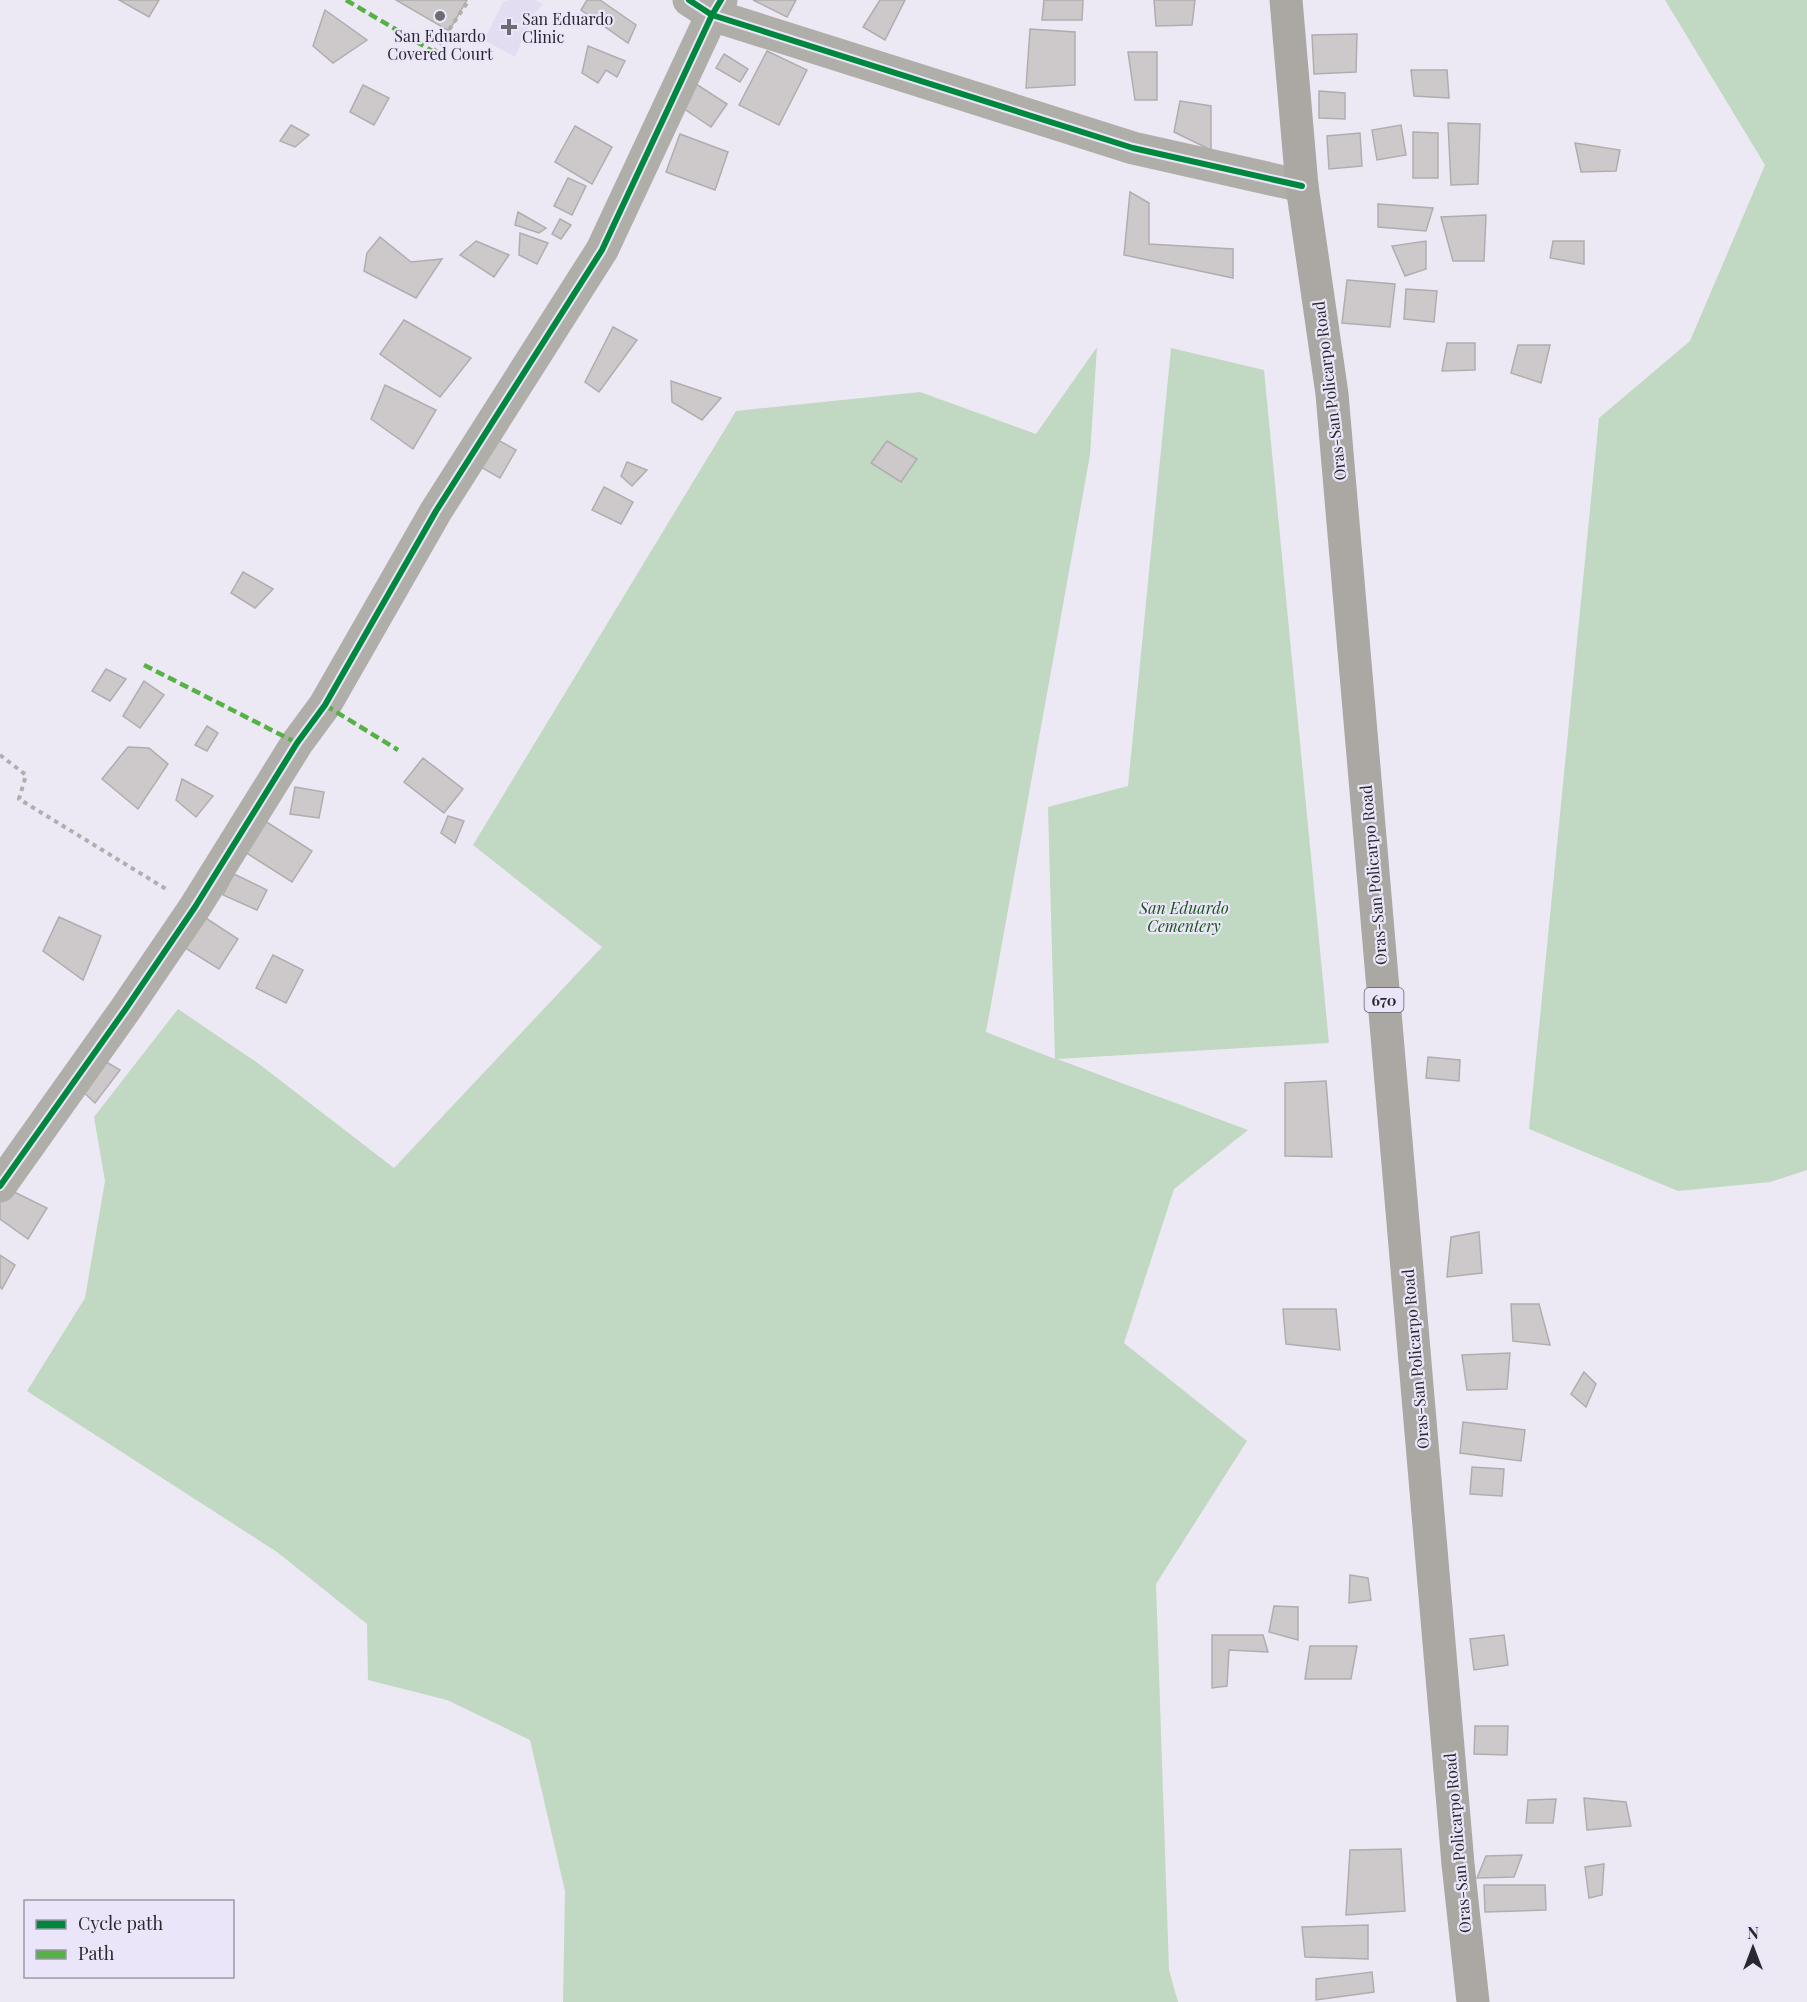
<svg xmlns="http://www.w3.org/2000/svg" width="1807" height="2002" viewBox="0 0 1807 2002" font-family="'Playfair Display',serif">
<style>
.built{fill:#e2ddf0}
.green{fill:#c1d8c2}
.building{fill:#cdc9cb;stroke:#b1adaf;stroke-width:1.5}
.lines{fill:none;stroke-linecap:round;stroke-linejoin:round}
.path{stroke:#b1aead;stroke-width:4;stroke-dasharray:4.5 4.5;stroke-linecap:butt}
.minor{stroke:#b0aea8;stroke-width:33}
.primary{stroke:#aba8a3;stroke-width:33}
.quiet{stroke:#56b246;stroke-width:4.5;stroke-dasharray:9 4.5;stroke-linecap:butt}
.cycleway-casing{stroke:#eae5f8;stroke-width:10}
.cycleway{stroke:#00873e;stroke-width:6}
.poi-dot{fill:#6d6c73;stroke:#eae5f8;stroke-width:2}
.labels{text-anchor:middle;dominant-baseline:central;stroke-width:4.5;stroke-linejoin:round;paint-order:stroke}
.shield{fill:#eae5f8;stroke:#63616b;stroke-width:1.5}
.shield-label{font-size:15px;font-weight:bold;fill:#29282e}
.poi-label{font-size:16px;fill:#29282e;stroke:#eae5f8;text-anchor:start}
.street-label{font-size:16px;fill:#29282e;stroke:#eae5f8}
.park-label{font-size:16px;font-style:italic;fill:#175715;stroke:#eae5f8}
</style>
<rect width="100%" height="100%" fill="#ece9f4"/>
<path class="built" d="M510,0h25l8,4 -10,11 -18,42 -31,-17 19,-38z"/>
<g class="green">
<path d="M1665,0h142v1170l-37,12 -92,9 -149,-62 70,-711 91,-77 75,-176z"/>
<path d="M1097,347l-7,108 -104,577 69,27 -7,-252 80,-21 43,-438 93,22 65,673 -272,16 191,71 -74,59 -50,154 123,98 -91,143 13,386 9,32h-615l2,-111 -35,-151 -83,-40 -79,-20 -1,-56 -90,-72 -250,-161 58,-93 20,-117 -11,-64 84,-108 81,55 135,104 208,-221 -129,-102 263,-434 184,-19 116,42z"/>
</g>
<g class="building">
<path d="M119,0h40l-10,17z"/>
<path d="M396,0h71l-18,31z"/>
<path d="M587,0h13l36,25 -8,18 -47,-33z"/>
<path d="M753,0h43l-9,17z"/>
<path d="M880,0h25l-20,40 -22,-13z"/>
<path d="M1044,0h39l-1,20h-40z"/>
<path d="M1154,0h41l-3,25 -36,1z"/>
<path d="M325,10l42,30 -34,23 -20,-17z"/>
<path d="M1030,29l45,3v53l-49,3z"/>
<path d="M1357,34l-1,38 -42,2 -2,-39z"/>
<path d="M588,46l37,15 -8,16 -11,-7 -8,13 -16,-10z"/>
<path d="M767,51l40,19 -28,55 -40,-20z"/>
<path d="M1128,52h29v48h-22z"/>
<path d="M724,54l24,15 -8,13 -24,-14z"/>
<path d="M1411,70h36l2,28 -35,-2z"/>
<path d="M696,84l31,20 -16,23 -31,-21z"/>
<path d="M363,85l26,13 -15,27 -24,-13z"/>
<path d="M1319,91l26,2v26l-26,-1z"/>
<path d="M1180,101l31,5v44l-37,-18z"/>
<path d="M1448,123l32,1 -2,60 -27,1z"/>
<path d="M291,125l18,10 -14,12 -15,-6z"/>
<path d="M1401,125l5,30 -29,5 -5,-30z"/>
<path d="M575,126l37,21 -20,37 -37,-22z"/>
<path d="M1413,132l25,1v45h-25z"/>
<path d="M1360,133l2,33 -33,3 -2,-33z"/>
<path d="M680,134l48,18 -13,38 -49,-18z"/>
<path d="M1575,143l45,7 -4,21 -35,1z"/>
<path d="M568,178l18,8 -14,29 -18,-9z"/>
<path d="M1130,192l19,11v41l84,5v29l-109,-23z"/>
<path d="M1378,204l55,4 -7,23 -48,-4z"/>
<path d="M518,212l28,16 -7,5 -24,-8z"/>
<path d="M1486,215l-2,46h-31l-12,-44z"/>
<path d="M560,219l11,6 -10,14 -9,-5z"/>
<path d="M520,233l28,10 -11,21 -18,-9z"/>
<path d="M380,237l31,25 31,-3 -26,39 -52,-27 3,-18z"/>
<path d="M476,241l33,14 -15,22 -34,-22z"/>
<path d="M1426,241v28l-21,7 -13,-30z"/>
<path d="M1553,241h31v23l-34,-6z"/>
<path d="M1347,280l48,4 -5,43 -48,-4z"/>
<path d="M1406,289l31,2 -3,31 -30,-3z"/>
<path d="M404,320l67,38 -31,39 -60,-43z"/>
<path d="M613,327l24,13 -38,52 -14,-10z"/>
<path d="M1447,343h28v27l-33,1z"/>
<path d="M1518,345h32l-9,38 -30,-10z"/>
<path d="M671,381l50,17 -19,22 -30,-18z"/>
<path d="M385,385l51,25 -23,39 -42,-30z"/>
<path d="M494,438l22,12 -16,28 -21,-12z"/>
<path d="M887,441l30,18 -16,23 -30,-19z"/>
<path d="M627,462l20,8 -15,16 -11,-10z"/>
<path d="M604,487l29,15 -12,22 -29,-14z"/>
<path d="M243,572l30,17 -18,19 -24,-15z"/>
<path d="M106,669l20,10 -16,22 -18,-10z"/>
<path d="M144,681l20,14 -24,33 -17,-12z"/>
<path d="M207,726l11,7 -11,18 -12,-6z"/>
<path d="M128,747l21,1 19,16 -30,45 -36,-30z"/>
<path d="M423,758l40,31 -19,24 -40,-31z"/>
<path d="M182,779l31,17 -17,21 -20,-17z"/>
<path d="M295,787l29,5 -5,26 -29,-4z"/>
<path d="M448,816l16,5 -9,22 -14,-10z"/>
<path d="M265,821l47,30 -20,31 -47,-30z"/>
<path d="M234,874l33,16 -10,20 -34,-15z"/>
<path d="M201,915l37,24 -19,30 -37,-23z"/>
<path d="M59,917l42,19 -18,44 -40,-29z"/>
<path d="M273,955l30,15 -17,33 -30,-15z"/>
<path d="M1428,1057l32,3 -1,21 -33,-3z"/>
<path d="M101,1059l19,11 -25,33 -15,-14z"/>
<path d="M1326,1081l6,76 -47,-1v-73z"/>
<path d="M8,1189l39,19 -19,31 -28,-20v-19z"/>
<path d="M1479,1232l3,41 -35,4 4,-40z"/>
<path d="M0,1255l15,10 -13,24 -2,-2z"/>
<path d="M1511,1304h28l11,41 -37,-4z"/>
<path d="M1283,1309h53l4,41 -54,-6z"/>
<path d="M1510,1353l-3,36 -40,1 -5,-35z"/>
<path d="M1584,1372l12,12 -10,23 -15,-13z"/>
<path d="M1463,1422l62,8 -4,31 -61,-8z"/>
<path d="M1472,1467l32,2 -2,27 -32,-2z"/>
<path d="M1350,1575l18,3 3,22 -22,3z"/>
<path d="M1274,1606l24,1v33l-29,-8z"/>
<path d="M1212,1635h51l5,17 -39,-2 -2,36 -15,2z"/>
<path d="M1504,1635l4,30 -34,5 -4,-31z"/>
<path d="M1310,1646h47l-6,33h-46z"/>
<path d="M1475,1726h33l-1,29 -33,-1z"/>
<path d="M1584,1798l42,4 5,24 -44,4z"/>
<path d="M1556,1799l-3,24h-27l2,-23z"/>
<path d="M1401,1849l4,62 -59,4 4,-65z"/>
<path d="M1522,1855l-8,22 -37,1 9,-22z"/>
<path d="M1604,1864l-2,31 -13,3 -4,-31z"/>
<path d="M1484,1885h61l1,25 -61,2z"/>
<path d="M1368,1925v34l-63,-2 -3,-30z"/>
<path d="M1372,1972l2,20 -58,8v-21z"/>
</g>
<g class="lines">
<g class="path">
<path d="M434,52l35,-52"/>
<path d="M0,755l26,20 -7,24 147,90"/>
</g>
<g class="minor">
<path d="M689,0l23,15 421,133 169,38"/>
<path d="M0,1186l125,-176 70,-103 102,-164 28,-38 111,-194 166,-261 110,-235 9,-15"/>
</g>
<path class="primary" d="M1286,0l16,186 30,208 126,1470 15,138"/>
<g class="quiet">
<path d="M346,0l88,52"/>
<path d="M144,665l153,78"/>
<path d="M325,705l73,45"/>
</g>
<defs>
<g id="cycleway">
<path d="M689,0l23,15 421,133 169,38"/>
<path d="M0,1186l125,-176 70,-103 102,-164 28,-38 111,-194 166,-261 110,-235 9,-15"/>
</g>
</defs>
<use href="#cycleway" class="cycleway-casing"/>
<use href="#cycleway" class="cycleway"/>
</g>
<g class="poi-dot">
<circle cx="440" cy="16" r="6"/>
<path d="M506 18h6v6h6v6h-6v6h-6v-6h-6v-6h6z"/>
</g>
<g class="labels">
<rect class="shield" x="1364.5" y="988" width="39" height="24" rx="4.5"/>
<g class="shield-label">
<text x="1384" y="1000">670</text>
</g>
<g class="poi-label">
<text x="522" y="18">San Eduardo<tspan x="522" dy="18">Clinic</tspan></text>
<text x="440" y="35" text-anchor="middle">San Eduardo<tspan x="440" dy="18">Covered Court</tspan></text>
</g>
<g class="street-label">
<text transform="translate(1329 391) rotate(-97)">Oras-San Policarpo Road</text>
<text transform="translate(1373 875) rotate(-95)">Oras-San Policarpo Road</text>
<text transform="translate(1415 1359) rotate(-95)">Oras-San Policarpo Road</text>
<text transform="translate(1457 1843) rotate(-95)">Oras-San Policarpo Road</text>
</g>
<g class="park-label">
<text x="1184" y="907">San Eduardo<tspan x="1184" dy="18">Cementery</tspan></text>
</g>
</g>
<rect x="24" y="1900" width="210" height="78" fill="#eae5f8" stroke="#9d99a7" stroke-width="1.5"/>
<rect x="36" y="1920" width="30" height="9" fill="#00873e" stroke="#9d99a7" stroke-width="1.5"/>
<text x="78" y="1930" font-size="18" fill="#29282e">Cycle path</text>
<rect x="36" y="1950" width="30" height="9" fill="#56b246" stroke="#9d99a7" stroke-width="1.5"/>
<text x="78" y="1960" font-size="18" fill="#29282e">Path</text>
<g transform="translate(1753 1948)" stroke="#eae5f8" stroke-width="4.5" paint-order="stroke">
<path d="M0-4.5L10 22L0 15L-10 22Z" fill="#29282e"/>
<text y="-9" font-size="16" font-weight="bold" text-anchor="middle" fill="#29282e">N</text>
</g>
</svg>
